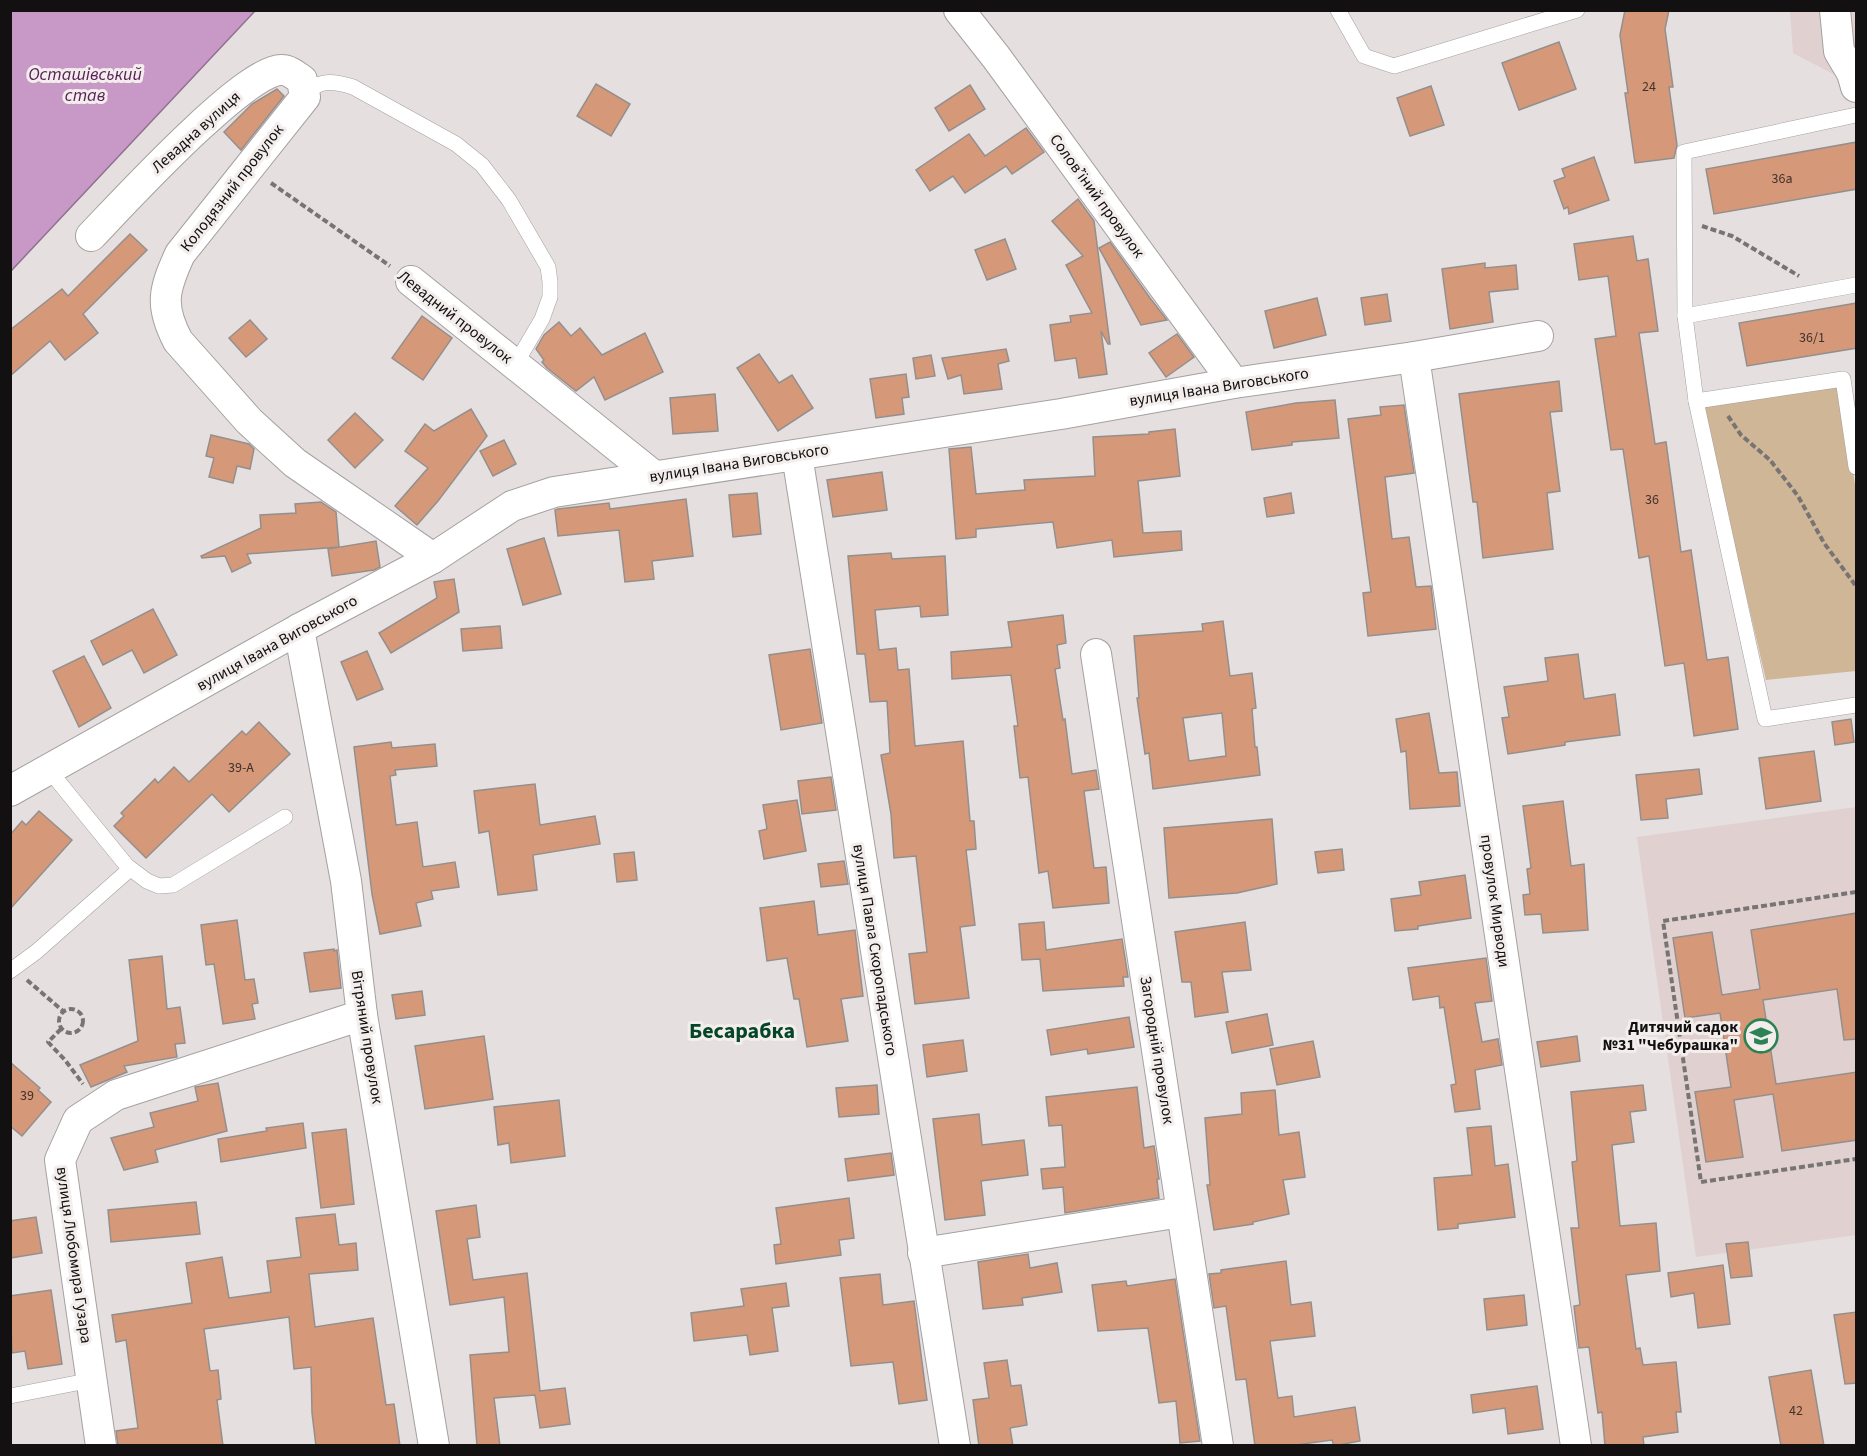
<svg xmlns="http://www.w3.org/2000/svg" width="1867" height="1456" viewBox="0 0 1867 1456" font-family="'Source Sans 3',sans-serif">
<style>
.built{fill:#e0d0cf}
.green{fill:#ceb696}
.water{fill:#c899c7;stroke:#917090;stroke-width:1.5}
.building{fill:#d5997a;stroke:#948f8d;stroke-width:1.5;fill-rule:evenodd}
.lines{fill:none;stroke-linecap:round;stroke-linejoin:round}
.lane-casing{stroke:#a6a0a0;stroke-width:16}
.street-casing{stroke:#a6a0a0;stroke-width:32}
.path{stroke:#797474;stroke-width:4;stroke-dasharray:6 3;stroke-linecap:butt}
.lane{stroke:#fff;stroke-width:15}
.street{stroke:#fff;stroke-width:30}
.labels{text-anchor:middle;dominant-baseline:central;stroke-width:6;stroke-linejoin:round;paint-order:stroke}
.number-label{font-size:14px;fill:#43322a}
.street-label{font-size:16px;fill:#121010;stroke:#f3edec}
.poi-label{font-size:16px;font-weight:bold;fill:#121010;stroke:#f3edec;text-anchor:end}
.water-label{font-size:18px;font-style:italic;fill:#571f58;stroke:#f3edec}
.district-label{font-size:22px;font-weight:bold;fill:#054628;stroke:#f3edec}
</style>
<rect width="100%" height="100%" fill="#e6dfdf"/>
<g class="built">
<path d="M1790,11h66v75l-63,-33z"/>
<path d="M1856,807v428l-160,22 -59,-420z"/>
</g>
<path class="green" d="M1840,384l16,108v179l-90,9 -64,-274z"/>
<path class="water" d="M11,10l244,1 -244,260 -1,-260z"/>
<g class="building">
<path d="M1625,10h44l-4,19 8,58h-4l8,58 -3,13 -39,5 -10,-70h3l-8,-58z"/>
<path d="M1559,42l17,47 -57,21 -17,-47z"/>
<path d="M596,84l34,20 -19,32 -34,-20z"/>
<path d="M970,85l15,24 -36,22 -14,-23z"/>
<path d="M1431,86l13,39 -34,11 -13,-38z"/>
<path d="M277,89l7,7 -43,54 -17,-18 28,-28z"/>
<path d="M1026,128l18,24 -32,22 -6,-8 -41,27 -12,-17 -23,15 -14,-21 53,-36 16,22z"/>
<path d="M1857,142v47l-143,25 -8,-45z"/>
<path d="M1594,157l15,43 -40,14 -1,-7 -4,2 -10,-28 11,-4 -3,-8z"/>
<path d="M1078,199l16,22 16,123h-2l-7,-13 6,43 -28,4 -3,-20 -21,3 -5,-36 21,-3 -1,-6 22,-3 -26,-48 17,-9 -31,-35z"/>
<path d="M130,234l17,16 -64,64 15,19 -33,27 -15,-19 -40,35v-46l52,-41 6,7z"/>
<path d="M1633,236l4,25 11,-2 10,72 -19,2 16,111 11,-2 15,110 10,-2 16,110 21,-3 10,72 -44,7 -10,-73 -19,3 -16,-110 -10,2 -16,-109 -12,1 -16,-111 21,-3 -8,-60 -29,4 -5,-36z"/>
<path d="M1005,239l11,30 -29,11 -12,-30z"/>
<path d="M1110,242l40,56 17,22 -26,5 -42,-77z"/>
<path d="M1485,263v5l31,-3 2,24 -29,3 4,30 -43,7 -8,-60z"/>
<path d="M1387,294l4,27 -26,4 -4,-27z"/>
<path d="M1317,298l9,37 -52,13 -9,-37z"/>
<path d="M1857,303v45l-110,18 -8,-43z"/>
<path d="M422,316l30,22 -29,42 -31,-22z"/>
<path d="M250,320l17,19 -21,18 -17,-19z"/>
<path d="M559,322l12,14 9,-8 22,27 43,-22 18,39 -58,28 -11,-23 -18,14 -29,-23 -5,-6 2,-2 -8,-11 8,-14z"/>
<path d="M1177,334l17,23 -28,20 -17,-24z"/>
<path d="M1006,349l3,12 -11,3 4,25 -38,5 -3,-19 -13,4 -6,-21z"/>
<path d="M759,354l20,29 13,-8 21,33 -35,23 -41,-63z"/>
<path d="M931,355l4,21 -19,3 -3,-21z"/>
<path d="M906,374l3,23 -7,1 2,16 -28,4 -6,-39z"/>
<path d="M1559,381l3,30 -12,1 10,79 -13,2 6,56 -70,9 -6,-56h-4l-14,-108z"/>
<path d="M715,394l3,37 -45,3 -3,-36z"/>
<path d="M1335,400l4,38 -47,4v3l-40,5 -6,-38 50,-9z"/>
<path d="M1404,405l10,68 -29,4 7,62 17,-2 7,50 15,-1 5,43 -68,7 -5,-43 8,-1 -23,-173 33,-4 -1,-8z"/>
<path d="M471,409l16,27 -49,65 -21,24 -22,-19 33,-38 -23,-17 20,-27 9,7z"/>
<path d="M355,413l28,27 -28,28 -27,-28z"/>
<path d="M1175,429l5,47 -42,5 5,52 38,-2 1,19 -68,7 -2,-17 -55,8 -4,-26 -77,7v8l-20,2 -7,-90 22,-2 5,47 49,-4 -1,-10 71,-4 -2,-39 56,-3v-2z"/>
<path d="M211,435l38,9 5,5 -4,20 -13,-3 -4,17 -24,-6 5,-19 -8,-2z"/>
<path d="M504,440l12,24 -23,12 -13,-25z"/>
<path d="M882,472l5,38 -54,7 -6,-37z"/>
<path d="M757,493l4,41 -28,3 -4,-42z"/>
<path d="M1291,493l3,20 -27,4 -3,-19z"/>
<path d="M686,499l7,57 -41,5 2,18 -29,3 -6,-52 -61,6 -3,-26 3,-1 51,-6 1,6z"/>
<path d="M321,502l15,10 3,35 -92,7 4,9 -19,9 -7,-16 -23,2 -1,-2 60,-28 -1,-13 36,-2 -1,-9z"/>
<path d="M544,538l17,56 -38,11 -16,-56z"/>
<path d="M376,541l4,26 -6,3 -42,6 -4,-27z"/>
<path d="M891,553l1,6 53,-3 3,59 -27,2 -1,-11 -45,4 4,40 17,-2 2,22 11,-1 6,77 48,-5 7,80h4l2,28 -10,1 9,75 -15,2 9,71 -54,6 -6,-50 18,-2 -11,-96 -22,2 -3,-44 -10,-59 9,-2 -3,-52 -17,1 -5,-48h-8l-9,-98z"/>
<path d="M454,579l5,33 -68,41 -12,-20 58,-35 -3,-16z"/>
<path d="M153,609l24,46 -33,18 -12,-23 -29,15 -12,-24z"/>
<path d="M1063,615l3,28 -9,2 3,23 -5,1 8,51 2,-1 7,55 24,-4 3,19 -15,2 10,77 12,-1 3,36 -56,5 -5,-37 -9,2 -11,-96 -8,1 -6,-52h4l-7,-51 -59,4 -1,-27 61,-5 -4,-25z"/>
<path d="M1223,621l7,55 22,-3 4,35 -4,1 3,38h2l3,28 -107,14 -4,-36 -4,1 -8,-56h2l-5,-62 69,-5 -1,-7zM1222,713l4,43 -37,5 -6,-43z"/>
<path d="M500,626l2,22 -39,3 -2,-22z"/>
<path d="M810,649l12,74 -41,7 -12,-75z"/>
<path d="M367,651l16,38 -26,11 -16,-38z"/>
<path d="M1578,654l6,45 31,-5 5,41 -55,7v3l-57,9 -6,-36 7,-1 -5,-30 44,-6 -3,-23z"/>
<path d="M84,656l27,52 -32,19 -26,-56z"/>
<path d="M1429,713l10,60 18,-1 3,34 -50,3 -4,-58 -5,1 -5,-33z"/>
<path d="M1851,719l3,23 -19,3 -3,-23z"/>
<path d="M259,722l31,32 -61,58 -17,-18 -66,64 -32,-32 10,-10 -3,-3 34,-34 3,4 16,-16 15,15 53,-51 4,4z"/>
<path d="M391,742l1,6 43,-4 2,22 -42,4 1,5 -6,1 6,49 21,-3 6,45 32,-5 4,25 -28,4 2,8 -17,4 5,23 -41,8 -8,-40 -18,-147z"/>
<path d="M1814,751l7,50 -55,8 -7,-51z"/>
<path d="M1699,769l3,25 -36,5 2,19 -27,2 -5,-45z"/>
<path d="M831,777l5,33 -34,4 -4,-33z"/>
<path d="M535,784l5,41 55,-9 5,28 -67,11 4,35 -39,5 -9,-64 -10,2 -5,-42z"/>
<path d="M797,800l9,51 -42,8 -5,-28 8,-2 -4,-24z"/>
<path d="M1563,801l8,65 13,-2 4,66 -45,3 -2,-19 -16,1 -2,-20 7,-1 -3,-25 4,-1 -8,-62z"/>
<path d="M39,811l33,29 -62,69v-74l12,-14 4,4z"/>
<path d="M1272,819l5,65 -40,9 -68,5 -5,-70z"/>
<path d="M1342,849l2,21 -26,3 -3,-21z"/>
<path d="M634,852l3,28 -20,2 -3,-28z"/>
<path d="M844,861l4,23 -27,3 -3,-23z"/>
<path d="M1465,875l6,43 -53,8v3l-23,2 -4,-32 30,-4 -2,-13z"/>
<path d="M814,901l4,34 37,-5 8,66 -22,3 7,42 -41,6 -8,-48h-5l-7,-41 -20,3 -7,-53z"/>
<path d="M1857,913v126l-13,1 -7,-51 -74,11 13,84 81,-12v68l-75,11 -9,-57 -39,6 9,57 -37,5 -11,-70 36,-5 -11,-74 -35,5 -12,-80 39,-6 10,63 38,-6 -9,-59z"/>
<path d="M237,920l8,60 9,-1 4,24 -6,1 3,15 -32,5 -9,-60 -8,1 -5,-40z"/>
<path d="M1044,922l2,28 76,-11 6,38h-5l1,9 -81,5 -3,-32 -18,1 -3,-36z"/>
<path d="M1245,922l6,48 -29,2 6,40 -33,5 -4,-35h-9l-7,-50z"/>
<path d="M334,949v2l3,-1 4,38 -31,4 -6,-39z"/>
<path d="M162,956l5,53 13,-2 5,36 -10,1 2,13 -53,9 3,6 -36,15 -11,-22 58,-24 -9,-81z"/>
<path d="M1486,958l6,43 -17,2 7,39 16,-3 4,26 -27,5 5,39 -25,3 -4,-27 5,-1 -12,-77 -4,1 -1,-12 -26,4 -5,-32z"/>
<path d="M422,991l3,24 -29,4 -4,-24z"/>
<path d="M1267,1014l6,31 -41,8 -6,-31z"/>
<path d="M1129,1017l5,30 -46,7 -1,-5 -36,6 -4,-25z"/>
<path d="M484,1036l9,63 -68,10 -10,-63z"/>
<path d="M1577,1036l3,25 -39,6 -4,-25z"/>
<path d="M963,1040l4,31 -40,6 -4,-32z"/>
<path d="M1313,1041l7,36 -43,8 -7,-36z"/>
<path d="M10,1062l30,26 -2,2 13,12 -29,34 -12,-10z"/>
<path d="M218,1083l9,48 -72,19 3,12 -34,8 -13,-32 43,-11 -4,-14 48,-12 -3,-14z"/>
<path d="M877,1085l2,29 -40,3 -3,-29z"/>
<path d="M1643,1085l3,25 -16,2 4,30 -22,3 8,81 36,-3 4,48 -34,4 10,74 4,-1 3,17 33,-3 5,50h-5l2,20 -35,5 1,9h-39l-3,-34 -4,1 -9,-66 -10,1 -5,-42 6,-1 -9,-77h8l-7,-66 5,-1 -6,-69z"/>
<path d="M1137,1087l7,61 10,-2 5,33h-2l2,19 -94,15 -2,-26 -20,2 -2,-20 24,-2 -3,-42 -13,1 -3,-29z"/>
<path d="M1275,1090l4,45 20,-3 6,45 -22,3 6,34 -36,8v2l-39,6 -7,-45h3l-5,-67 37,-4 -1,-21z"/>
<path d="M559,1100l6,56 -54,7 -2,-20 -11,2 -4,-38z"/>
<path d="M979,1114l3,31 42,-5 4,35 -47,6 4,34 -40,5 -12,-101z"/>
<path d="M303,1123l3,25 -85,14 -3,-23 49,-8 -1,-3z"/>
<path d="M1491,1126l4,40 13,-2 7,53 -57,7v4l-20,2 -4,-52 38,-3 -5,-47z"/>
<path d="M346,1129l8,75 -33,4 -9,-75z"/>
<path d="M891,1153l3,22 -46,6 -3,-22z"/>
<path d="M849,1198l5,40 -15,2 2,15 -65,9 -2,-19 7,-1 -5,-36z"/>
<path d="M196,1202l4,32 -89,8 -3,-32z"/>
<path d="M476,1205l4,32 -13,2 6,41 54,-7 13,118 25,-3 5,36 -30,4 -5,-33 -41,3 6,48h-23l-7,-91 39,-3 -5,-55 -54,8 -14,-94z"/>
<path d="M335,1214l4,31 17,-2 2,27 -49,4 6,53 58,-9 13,87 8,-1 6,42h-84l-4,-33 -1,-46 -17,2 -5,-52 -85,12 6,42 8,-1 3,29 -4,1 6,46h-105l-2,-15 22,-3 -12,-88 -10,2 -4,-27 80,-12 -6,-40 36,-6 7,41 42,-6 -4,-31 34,-4 -5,-39z"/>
<path d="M36,1217l6,36 -32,5v-37z"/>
<path d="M1748,1242l4,34 -21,2 -5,-34z"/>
<path d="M1028,1254l2,14 27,-5 5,29 -40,6 1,7 -40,4 -5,-47z"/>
<path d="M1286,1261l5,44 20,-3 4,34 -45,5 8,57 14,-2 2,21 61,-10 5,34 -26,5 -2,-6 -44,6h-33l-9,-67 -10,1 -10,-74 -12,2 -5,-34 12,-1v-3z"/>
<path d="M1723,1265l7,59 -32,4 -4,-35 -23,4 -3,-24z"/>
<path d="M880,1274l3,31 31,-4 13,99 -28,4 -6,-42 -42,4 -11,-88z"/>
<path d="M1175,1279l25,162 -20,2 -4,-42 -17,2 -11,-75 -50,3 -6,-46 34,-4 1,5z"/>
<path d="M786,1283l3,23 -17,2 6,43 -28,4 -3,-20 -53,6 -3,-28 53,-7 -3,-17z"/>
<path d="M51,1290l11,74 -34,5 -3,-18 -13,2 -2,-57z"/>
<path d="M1524,1295l3,30 -40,5 -3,-31z"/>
<path d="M1857,1312v71l-12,1 -11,-69z"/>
<path d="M1007,1360l4,26 10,-1 6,40 -17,3 3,18h-34l-6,-46 16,-2 -5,-35z"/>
<path d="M1811,1370l13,76h-43l-12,-69z"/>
<path d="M1537,1386l6,43 -35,5 -3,-26 -32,5 -2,-18z"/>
</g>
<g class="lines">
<defs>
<g id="lane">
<path d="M1338,10l26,46 30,10 183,-56"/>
<path d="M305,97c12,-19 29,-16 48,-10l103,57 26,21 27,35 39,67 2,15v15l-8,22 -27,46"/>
<path d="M1856,285l-171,31 11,85 69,318 91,-14"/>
<path d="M1685,316l-1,-164 172,-37"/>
<path d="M1696,401l147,-22 13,88"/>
<path d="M49,770l78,96 20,15 12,5 14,-1 112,-68"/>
<path d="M10,971l26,-19 94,-83"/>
<path d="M10,1396l82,-16"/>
</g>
<g id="street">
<path d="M959,10l37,47 238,326"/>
<path d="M1835,10l4,41 13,22 4,14"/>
<path d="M91,236c28,-29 156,-169 191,-166 7,0 14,6 20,10l3,17 -125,157c-16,35 -21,51 -2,87l71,80 46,42 138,95"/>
<path d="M411,281l243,195"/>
<path d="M1414,357l162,1089"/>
<path d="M797,455l158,991"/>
<path d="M299,629l47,252 16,134 72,431"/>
<path d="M1096,654l122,792"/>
<path d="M10,791l289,-162 134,-71 79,-52 42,-14 507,-78 173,-31 180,-26 124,-21"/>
<path d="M923,1253l258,-41"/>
<path d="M101,1446l-41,-286 18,-40 38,-25 246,-80"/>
</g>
</defs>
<use href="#lane" class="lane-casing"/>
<use href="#street" class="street-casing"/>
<g class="path">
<path d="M271,183l119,83"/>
<path d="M1702,226l30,10 67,40"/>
<path d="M1728,416l13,19 29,25 28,36 26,47 32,43"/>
<path d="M1856,892l-193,29 38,261 155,-23"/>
<path d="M27,980l36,31"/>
<circle cx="71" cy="1021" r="12"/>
<path d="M61,1029l-13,13 17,18 18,24"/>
</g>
<use href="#lane" class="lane"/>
<use href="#street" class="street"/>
</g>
<defs>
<symbol id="school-ring" viewBox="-11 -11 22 22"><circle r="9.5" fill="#f3edec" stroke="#2c8255" stroke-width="1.5"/><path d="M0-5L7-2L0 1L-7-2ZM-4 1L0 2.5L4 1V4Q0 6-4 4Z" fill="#2c8255"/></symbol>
</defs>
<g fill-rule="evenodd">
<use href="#school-ring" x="1742" y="1017" width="38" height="38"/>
</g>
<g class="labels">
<g class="number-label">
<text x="1649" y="87">24</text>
<text x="1782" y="179">36а</text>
<text x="1812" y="338">36/1</text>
<text x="1652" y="500">36</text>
<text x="241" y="768">39-А</text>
<text x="27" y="1096">39</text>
<text x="1796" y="1411">42</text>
</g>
<g class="street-label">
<text transform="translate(196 132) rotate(-42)">Левадна вулиця</text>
<text transform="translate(232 188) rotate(-52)">Колодязний провулок</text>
<text transform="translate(1097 196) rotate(54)">Соловʼїний провулок</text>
<text transform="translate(455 317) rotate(38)">Левадний провулок</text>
<text transform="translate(1219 387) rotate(-9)">вулиця Івана Виговського</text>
<text transform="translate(739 463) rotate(-9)">вулиця Івана Виговського</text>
<text transform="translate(277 643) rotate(-29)">вулиця Івана Виговського</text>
<text transform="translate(1495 901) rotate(82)">провулок Мирводи</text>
<text transform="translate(875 950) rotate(81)">вулиця Павла Скоропадського</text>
<text transform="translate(367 1037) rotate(81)">Вітряний провулок</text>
<text transform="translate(1157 1050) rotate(81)">Загородній провулок</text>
<text transform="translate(74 1255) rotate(82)">вулиця Любомира Гузара</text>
</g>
<g class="poi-label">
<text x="1738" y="1027">Дитячий садок<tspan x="1738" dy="18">№31 "Чебурашка"</tspan></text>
</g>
<g class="water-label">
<text x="85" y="74">Осташівський<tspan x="85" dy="21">став</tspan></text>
</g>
<g class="district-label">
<text x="742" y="1031">Бесарабка</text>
</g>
</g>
<rect width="1867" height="1456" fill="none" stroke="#121010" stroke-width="24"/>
</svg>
